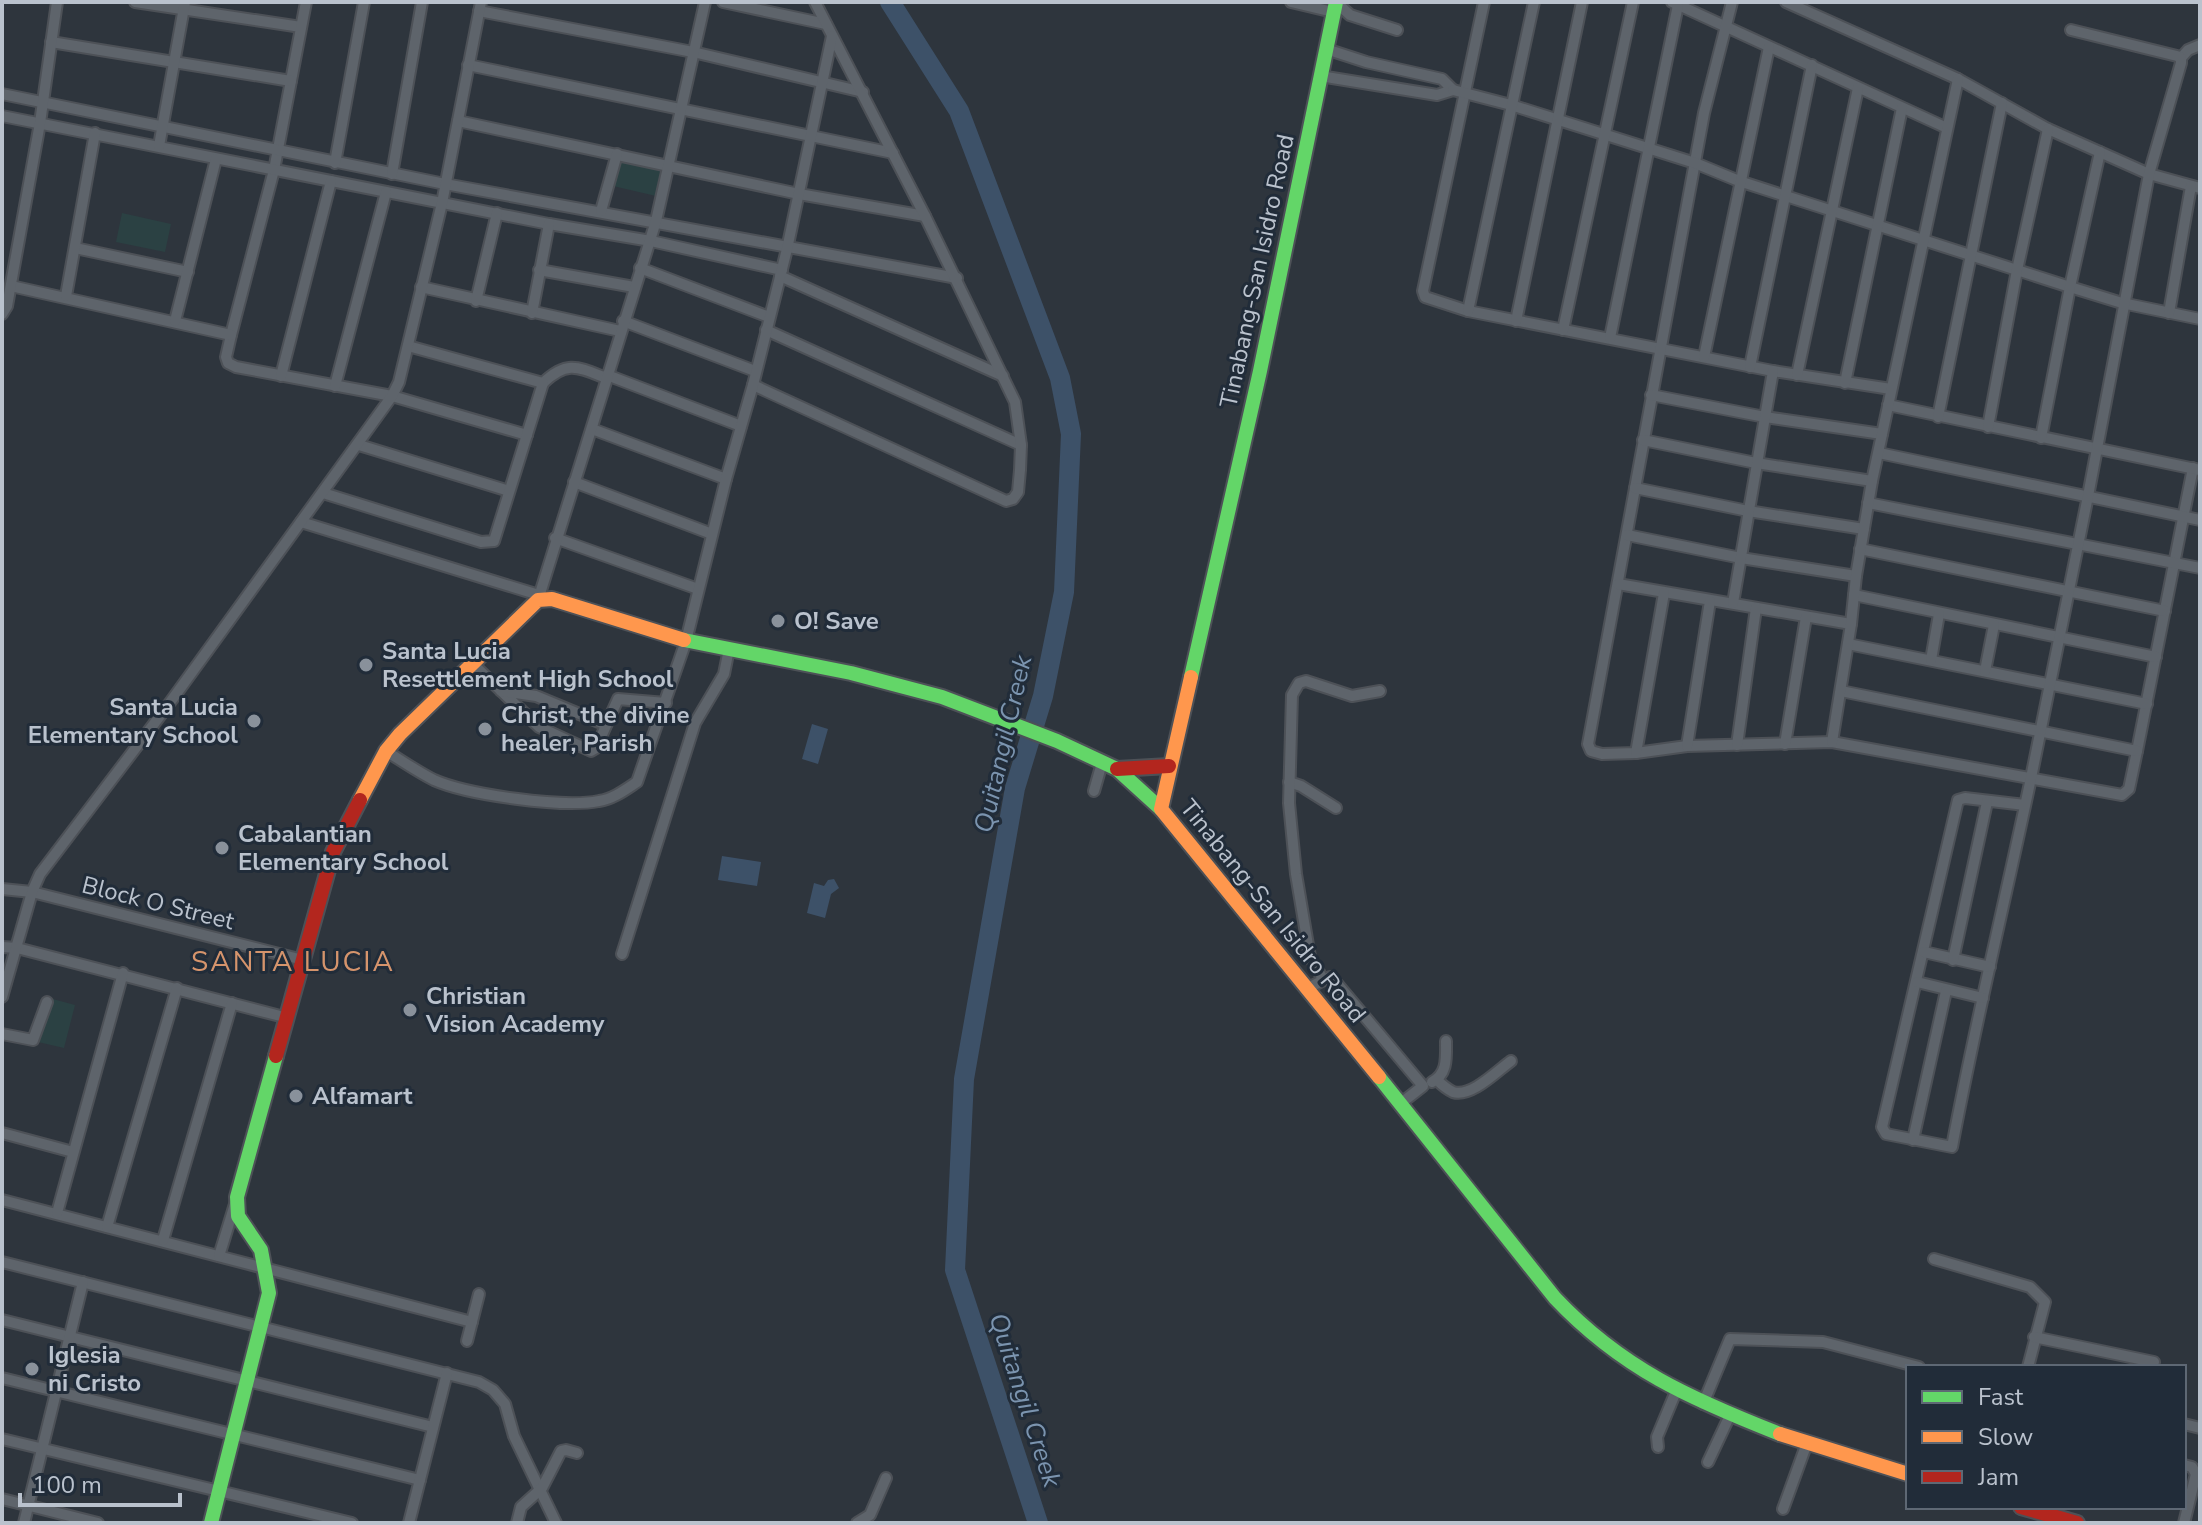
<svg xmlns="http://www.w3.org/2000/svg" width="2202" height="1525" viewBox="0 0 2202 1525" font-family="'Nunito Sans',sans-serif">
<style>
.green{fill:#2b4143}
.water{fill:#3d5168}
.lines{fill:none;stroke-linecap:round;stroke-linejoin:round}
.river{stroke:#3d5168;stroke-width:20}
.street-casing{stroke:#4d5157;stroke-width:14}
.fast-casing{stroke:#4d5157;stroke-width:18}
.slow-casing{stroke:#4d5157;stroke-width:18}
.jam-casing{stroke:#4d5157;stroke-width:18}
.street{stroke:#5e646b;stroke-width:10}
.fast{stroke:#63d668;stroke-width:14}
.slow{stroke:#ff974d;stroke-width:14}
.jam{stroke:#b3261e;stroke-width:14}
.poi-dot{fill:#89919b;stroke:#212c39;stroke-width:3}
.labels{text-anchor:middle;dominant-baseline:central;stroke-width:6;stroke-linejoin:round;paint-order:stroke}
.street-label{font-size:24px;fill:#bac2cd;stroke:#212c39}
.poi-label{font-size:24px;font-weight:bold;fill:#bac2cd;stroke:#212c39;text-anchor:start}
.water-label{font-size:26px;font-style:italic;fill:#7b94af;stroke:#212c39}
.quarter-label{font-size:28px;letter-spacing:2px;fill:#d5946c;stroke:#212c39}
</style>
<rect width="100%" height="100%" fill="#2e353d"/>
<g class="green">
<path d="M619,161l43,10 -6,25 -43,-10z"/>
<path d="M122,213l49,11 -6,28 -49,-10z"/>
<path d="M49,998l26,7 -11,43 -26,-6z"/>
</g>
<g class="water">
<path d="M812,724l16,5 -10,35 -16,-5z"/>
<path d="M722,856l39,6 -4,24 -39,-6z"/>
<path d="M834,879l5,9 -8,6 -6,24 -18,-5 7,-30 10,3 4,-6z"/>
</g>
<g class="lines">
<path class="river" d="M890,2l69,109 101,267 11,56 -7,158 -21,104 -28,92 -51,291 -9,191 83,253"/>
<defs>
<g id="street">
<path d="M135,2l166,25"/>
<path d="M306,2l-32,168 -43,165 -5,22 2,6 8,4 156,29 135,39"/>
<path d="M723,2l103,22"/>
<path d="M1291,2l42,10"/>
<path d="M1336,2l14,13 47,15"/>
<path d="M1484,2l-61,289 2,6 43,14 305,60 118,18"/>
<path d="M1672,2l275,126"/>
<path d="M1732,2l-28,111 -116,631 3,7 11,3 34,-1 51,-7 145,-4 290,53 7,-6 8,-38 56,-283"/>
<path d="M1786,2l172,77 90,50 101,45 51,14"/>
<path d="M479,11l214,41 170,40"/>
<path d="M51,42l240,39"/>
<path d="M2181,58l7,-8 12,-5"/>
<path d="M468,65l425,88"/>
<path d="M1320,76l117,19 16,-5 -11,-11 -76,-17 -40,-13"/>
<path d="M1453,90l58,15 184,58 44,18 331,106 52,16 78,16"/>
<path d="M2,94l443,90 512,94"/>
<path d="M2,116l547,108 102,17 131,29"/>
<path d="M458,121l341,73 126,22"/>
<path d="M159,146l26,-144"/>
<path d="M335,163l29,-161"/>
<path d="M392,174l30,-172"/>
<path d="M601,211l16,-57"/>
<path d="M75,248l113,24"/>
<path d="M640,268l129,49"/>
<path d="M539,270l95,17"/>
<path d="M780,276l223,100"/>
<path d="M11,286l220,49"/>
<path d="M421,287l199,44"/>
<path d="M66,296l29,-163"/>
<path d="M476,301l21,-88"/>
<path d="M1468,311l66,-309"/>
<path d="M532,313l17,-89"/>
<path d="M2169,313l22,-127"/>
<path d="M2,314l5,-8 33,-183 17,-121"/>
<path d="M175,321l41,-162"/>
<path d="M623,321l132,50"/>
<path d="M1516,321l66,-319"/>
<path d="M766,330l255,115"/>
<path d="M1563,330l70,-328"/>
<path d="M1610,338l68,-333"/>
<path d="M1704,357l65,-310"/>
<path d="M1750,367l62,-302"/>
<path d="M607,375l134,51"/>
<path d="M1797,375l61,-287"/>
<path d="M281,376l50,-195"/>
<path d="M543,383c24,-23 35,-16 63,-5"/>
<path d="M1845,383l57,-275"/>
<path d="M753,385l253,116 7,-2 5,-7 2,-22 1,-25 -6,-43 -90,-186 -110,-214"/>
<path d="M335,386l51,-194"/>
<path d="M1651,395l114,22 117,17"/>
<path d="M1888,405l312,65"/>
<path d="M1938,417l64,-314"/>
<path d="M1988,427l29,-157 31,-141"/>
<path d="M592,429l134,50"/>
<path d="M2041,438l29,-151 30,-135"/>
<path d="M1643,440l113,23 116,18"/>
<path d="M359,445l150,46"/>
<path d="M1879,453l321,67"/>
<path d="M574,482l138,52"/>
<path d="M1635,488l113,23 116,18"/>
<path d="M323,493l158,49 13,-1 49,-158 -135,-37"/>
<path d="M1868,503l332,65"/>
<path d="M301,522l238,73"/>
<path d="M1627,535l114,23 115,18"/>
<path d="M555,538l143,51"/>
<path d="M1860,549l305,62"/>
<path d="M1618,584l233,40"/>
<path d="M1854,595l302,62"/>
<path d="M538,600l118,-379 49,-219"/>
<path d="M1733,603l40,-232"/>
<path d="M1848,644l299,60"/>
<path d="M1931,660l8,-46"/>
<path d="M473,664l66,63 52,24 5,-3 22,-49 48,4"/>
<path d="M1985,671l9,-46"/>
<path d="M501,691l35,5 70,29"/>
<path d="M1841,691l296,60"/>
<path d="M1832,742l19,-118 5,-48 16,-95 86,-402"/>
<path d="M1785,744l21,-127"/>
<path d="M1737,745l19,-137"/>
<path d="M1687,746l23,-145"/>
<path d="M386,751c16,10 32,21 48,29 34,15 129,28 165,21 14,-2 26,-11 38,-19l49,-141 40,-162 27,-94 34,-136 45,-213"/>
<path d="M1636,753l28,-160"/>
<path d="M1289,782l12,4 35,22"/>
<path d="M1094,791l8,-28"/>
<path d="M2025,805l-60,-7 -7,2 -76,327 4,7 66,13c23,-123 53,-246 79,-369l57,-282 61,-322 32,-111v-5l-4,-2 -106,-26"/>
<path d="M2,889l30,3 271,68"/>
<path d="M2,947l15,1 271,70"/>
<path d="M1924,952l66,15"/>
<path d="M622,954l73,-231 29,-49 5,-25"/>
<path d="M1953,960l34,-158"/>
<path d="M1323,979l-13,-22 -14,-83 -7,-71 3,-108 7,-12 7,-2 46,15 28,-5"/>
<path d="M1917,982l66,16"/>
<path d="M1306,989l24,-12 4,3 89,106 -23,18"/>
<path d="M2,997l30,-105 8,-18 126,-166 226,-312 7,-14 43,-179 39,-201"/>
<path d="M2,1034l31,6 14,-38"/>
<path d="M1437,1080c4,4 10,9 16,12 18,6 44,-21 58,-31"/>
<path d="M1432,1082c16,-8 14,-25 14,-41"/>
<path d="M2,1133l71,19"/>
<path d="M1913,1140l33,-149"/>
<path d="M2,1200l470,122"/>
<path d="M57,1213l66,-240"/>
<path d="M107,1227l70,-239"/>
<path d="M163,1240l69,-237"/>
<path d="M219,1256l16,-52"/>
<path d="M1934,1259l96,28 15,15 -17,65"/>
<path d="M2,1262l477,120 14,8 12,14 9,32 42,87"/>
<path d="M2,1320l431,107"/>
<path d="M2034,1337l120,25"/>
<path d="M467,1341l12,-47"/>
<path d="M2,1378l418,102"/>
<path d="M1703,1404l27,-65 93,3 96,25"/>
<path d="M2184,1424l16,4"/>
<path d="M2,1439l350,84"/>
<path d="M1658,1447l-1,-10 20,-48"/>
<path d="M1708,1462l23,-49"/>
<path d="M2184,1465l8,2 4,7 -12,49"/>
<path d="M2,1499l96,24"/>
<path d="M1783,1509l24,-66"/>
<path d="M24,1523l59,-241"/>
<path d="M409,1523l38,-150"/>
<path d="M517,1523l4,-16 21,-19 19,-37 5,-1 11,3"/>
<path d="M857,1523l13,-8 16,-37"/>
</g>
<g id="fast">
<path d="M684,640l167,33 91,24 115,44 60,28 44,40"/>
<path d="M1191,677l69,-306 76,-369"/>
<path d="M1379,1077l176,221c67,71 136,101 225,136"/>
<path d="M211,1523l58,-230 -8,-43 -23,-34 -1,-19 39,-141"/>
</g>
<g id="slow">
<path d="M1191,677l-30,132 218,268"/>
<path d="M360,800l26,-49 14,-17 138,-134 14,-1 132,41"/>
<path d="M1780,1434l128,40"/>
</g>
<g id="jam">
<path d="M1117,769l52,-3"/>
<path d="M276,1056l57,-204 27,-52"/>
<path d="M2021,1507l56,16"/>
</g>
</defs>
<use href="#street" class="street-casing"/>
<use href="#fast" class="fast-casing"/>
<use href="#slow" class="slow-casing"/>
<use href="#jam" class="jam-casing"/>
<use href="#street" class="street"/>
<use href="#fast" class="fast"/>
<use href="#slow" class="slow"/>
<use href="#jam" class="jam"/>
</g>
<g class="poi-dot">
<circle cx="778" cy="621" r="8"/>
<circle cx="366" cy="665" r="8"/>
<circle cx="254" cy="721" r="8"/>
<circle cx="485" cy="729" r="8"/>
<circle cx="222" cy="848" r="8"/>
<circle cx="410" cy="1010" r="8"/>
<circle cx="296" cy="1096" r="8"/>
<circle cx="32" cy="1369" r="8"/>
</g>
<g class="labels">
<g class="street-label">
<text transform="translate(1257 271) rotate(-78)">Tinabang-San Isidro Road</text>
<text transform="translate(158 903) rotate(14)">Block O Street</text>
<text transform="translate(1273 911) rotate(51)">Tinabang-San Isidro Road</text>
</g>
<g class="poi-label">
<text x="794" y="621">O! Save</text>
<text x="382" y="651">Santa Lucia<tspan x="382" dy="28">Resettlement High School</tspan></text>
<text x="238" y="707" text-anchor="end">Santa Lucia<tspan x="238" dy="28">Elementary School</tspan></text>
<text x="501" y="715">Christ, the divine<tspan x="501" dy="28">healer, Parish</tspan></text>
<text x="238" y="834">Cabalantian<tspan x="238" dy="28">Elementary School</tspan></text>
<text x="426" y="996">Christian<tspan x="426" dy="28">Vision Academy</tspan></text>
<text x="312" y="1096">Alfamart</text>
<text x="48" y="1355">Iglesia<tspan x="48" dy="28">ni Cristo</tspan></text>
</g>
<g class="water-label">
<text transform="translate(1003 744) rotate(-77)">Quitangil Creek</text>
<text transform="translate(1025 1400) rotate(72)">Quitangil Creek</text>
</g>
<g class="quarter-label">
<text x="293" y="962">SANTA LUCIA</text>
</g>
</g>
<rect width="2202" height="1525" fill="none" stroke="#bac2cd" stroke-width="8"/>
<rect x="1906" y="1365" width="280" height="144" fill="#212c39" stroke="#5e6874" stroke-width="2"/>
<rect x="1922" y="1391" width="40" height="12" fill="#63d668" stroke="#5e6874" stroke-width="2"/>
<text x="1978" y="1405" font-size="24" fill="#bac2cd">Fast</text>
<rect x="1922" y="1431" width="40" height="12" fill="#ff974d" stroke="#5e6874" stroke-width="2"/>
<text x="1978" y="1445" font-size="24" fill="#bac2cd">Slow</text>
<rect x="1922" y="1471" width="40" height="12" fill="#b3261e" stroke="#5e6874" stroke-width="2"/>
<text x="1978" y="1485" font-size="24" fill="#bac2cd">Jam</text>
<path d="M20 1493v12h160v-12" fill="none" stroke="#bac2cd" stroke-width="4"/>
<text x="32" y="1493" font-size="24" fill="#bac2cd" stroke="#212c39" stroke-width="6" paint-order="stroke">100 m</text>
</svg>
